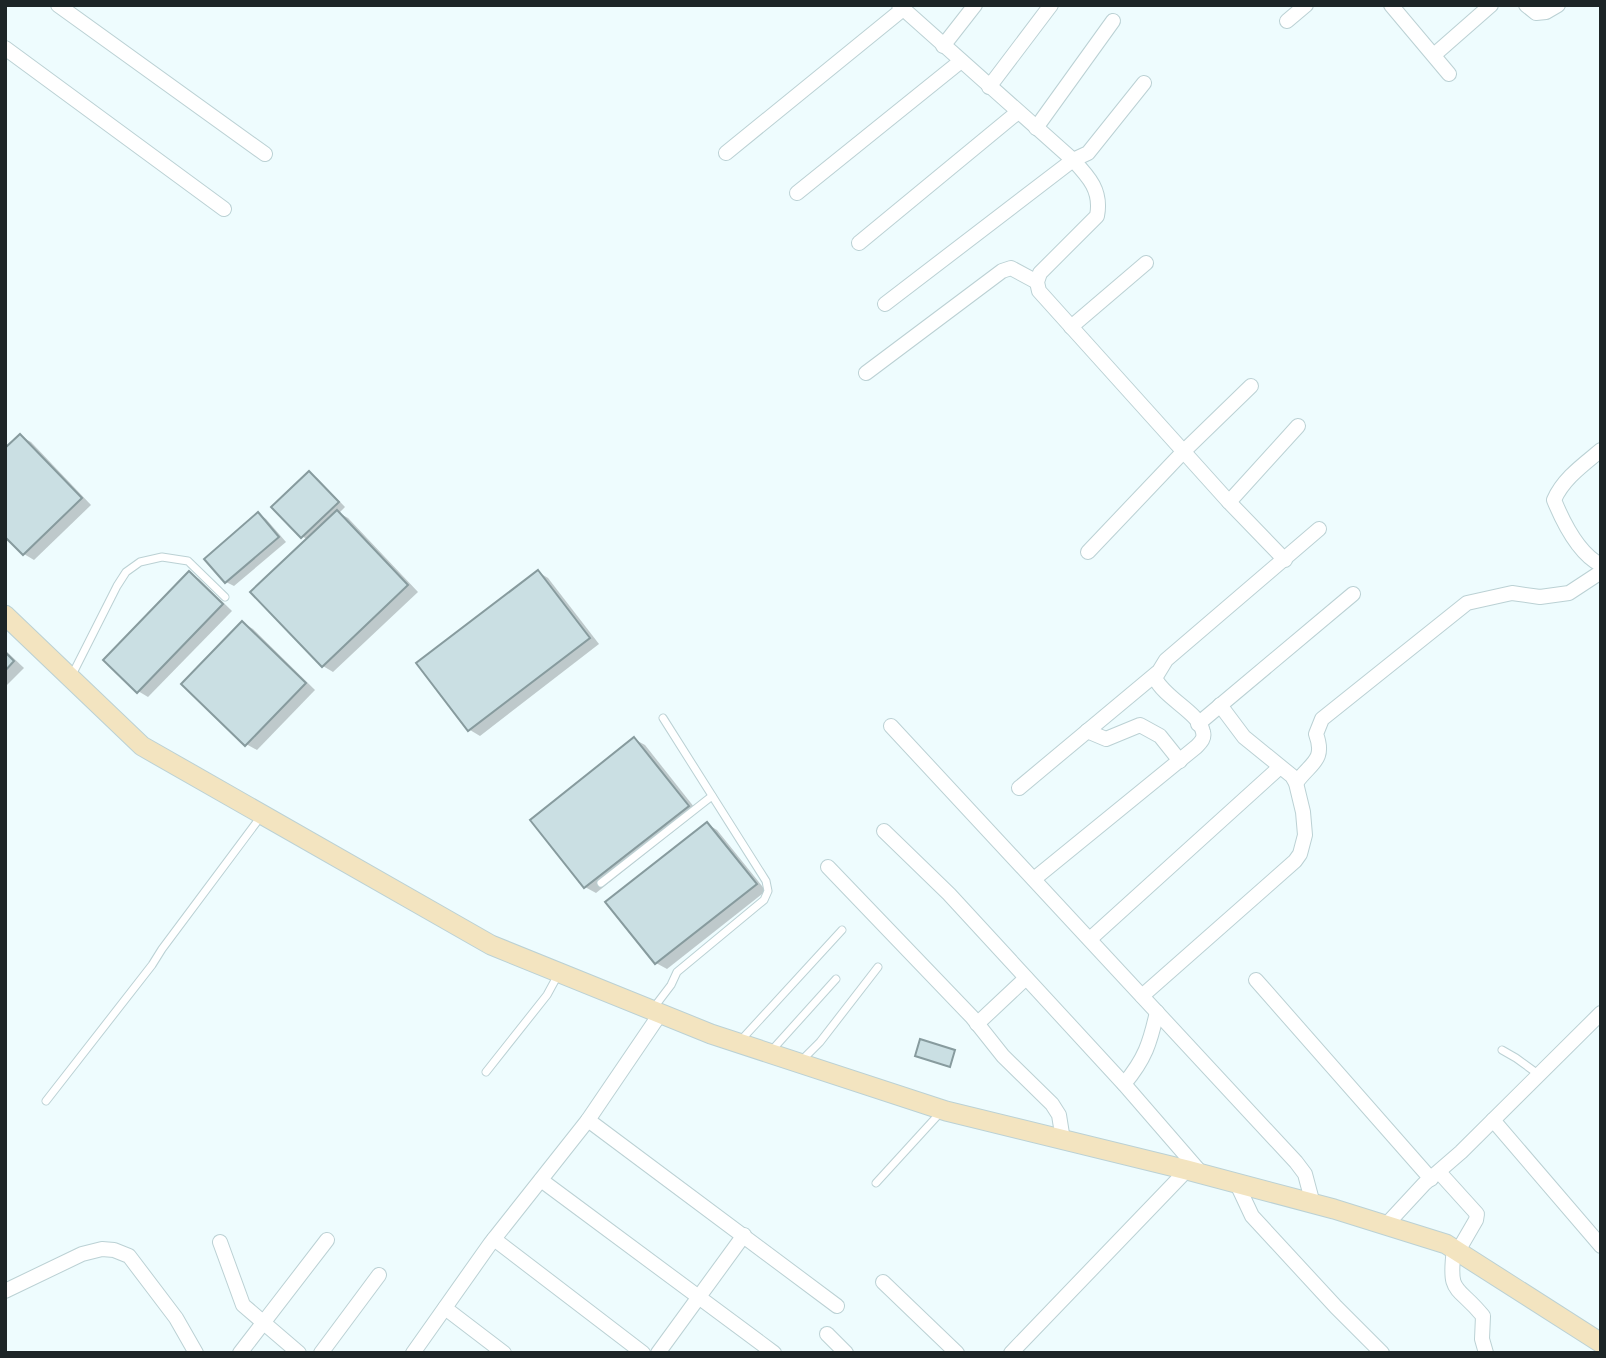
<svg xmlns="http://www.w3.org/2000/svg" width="1606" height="1358" viewBox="0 0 1606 1358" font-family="Arial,sans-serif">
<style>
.shadow{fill:#0003}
.building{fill:#cadfe3;stroke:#879b9e;stroke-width:2}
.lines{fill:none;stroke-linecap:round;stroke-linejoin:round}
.lane-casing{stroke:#bbd1d4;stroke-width:9}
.street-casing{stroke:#bbd1d4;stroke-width:16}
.secondary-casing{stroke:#bbd1d4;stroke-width:21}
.lane{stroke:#fff;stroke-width:7}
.street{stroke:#fff;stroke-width:14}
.secondary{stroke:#f3e4c0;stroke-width:19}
</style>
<rect width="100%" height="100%" fill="#eefcfe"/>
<g class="shadow">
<path d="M20,436l11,6 60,63 -57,55 -10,-6z"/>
<path d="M310,474l7,4 28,29 -6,6 9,5 70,74 -85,80 -10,-6 -15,-126 -6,-4z"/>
<path d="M259,514l7,5 20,23 -52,44 -8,-4z"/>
<path d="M538,572l10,6 51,66 -119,92 -10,-6z"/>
<path d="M189,573l10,6 33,32 -84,86 -10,-6z"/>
<path d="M243,623l10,6 62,61 -58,60 -11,-6z"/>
<path d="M5,650l19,18 -19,19z"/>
<path d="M634,739l11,6 53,67 -102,81 -11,-6z"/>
<path d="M707,824l10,6 49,61 -99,78 -11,-6 -48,-61z"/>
</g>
<g class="building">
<path d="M20,434l62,64 -59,57 -18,-18v-89z"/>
<path d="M309,471l30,31 -38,36 -30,-31z"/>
<path d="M337,510l71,75 -86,82 -72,-75z"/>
<path d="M258,512l21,25 -54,46 -21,-24z"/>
<path d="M538,570l52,68 -122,93 -52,-68z"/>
<path d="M189,571l34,33 -86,89 -34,-33z"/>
<path d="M242,621l64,62 -61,63 -64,-62z"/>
<path d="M5,652l9,9 -9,10z"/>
<path d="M634,737l55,69 -105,82 -54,-68z"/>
<path d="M707,822l50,62 -102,80 -50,-62z"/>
<path d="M920,1039l35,11 -5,17 -35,-11z"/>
</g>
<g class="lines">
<defs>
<g id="lane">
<path d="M72,675l45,-89 9,-14 14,-10 22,-5 26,4 37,36"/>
<path d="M601,883l111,-87"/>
<path d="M652,1010l19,-25 6,-13 87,-72 4,-9 -2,-10 -103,-163"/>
<path d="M741,1040l101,-110"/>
<path d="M772,1050l64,-71"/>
<path d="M1502,1050l14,8 22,16"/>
<path d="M801,1061l19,-19 58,-75"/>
<path d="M486,1072l61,-77 12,-22"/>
<path d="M46,1101l106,-136 10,-16 100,-134"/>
<path d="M876,1183l64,-70"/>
</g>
<g id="street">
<path d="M58,5l207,149"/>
<path d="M899,5l174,155c16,17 29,31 24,56l-57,57 -3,9 2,9 190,211 56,58"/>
<path d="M1391,5l58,69"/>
<path d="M1526,5l10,8 10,-1 12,-7"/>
<path d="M1287,21l19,-16"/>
<path d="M943,46l32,-41"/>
<path d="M5,48l219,161"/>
<path d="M1434,55l57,-50"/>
<path d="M989,87l62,-82"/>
<path d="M1036,128l77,-107"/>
<path d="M726,153l177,-144 -1,-4"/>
<path d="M797,193l164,-132"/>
<path d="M859,243l159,-131"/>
<path d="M885,304l188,-144 15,-7 56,-70"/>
<path d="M1071,327l75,-64"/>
<path d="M866,373l136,-102 9,-3 26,14"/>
<path d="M1601,450c-18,15 -38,29 -47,50 9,22 25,54 47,65"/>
<path d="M1229,502l69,-76"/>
<path d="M1088,552l96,-101 67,-65"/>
<path d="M1198,724l155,-130"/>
<path d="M891,726l405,436 9,12 8,30"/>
<path d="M1087,731l19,8 34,-14 20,11 20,25"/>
<path d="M1296,783c14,-20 30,-22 20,-49l6,-15 145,-116 45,-10 28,4 29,-4 32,-21"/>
<path d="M1019,788l138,-115"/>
<path d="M884,831l65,63 175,190 78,90"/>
<path d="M828,867l144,150 31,39 49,48 7,11 4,25"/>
<path d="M1034,879l162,-132c4,-4 9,-8 7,-15 -4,-20 -38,-33 -48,-54l11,-18 153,-131"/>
<path d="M1090,939l190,-172"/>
<path d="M1256,980l175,199"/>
<path d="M1142,996l153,-135 5,-7 5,-19 -2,-23 -7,-29 -4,-7 -48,-39 -24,-32"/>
<path d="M977,1024l49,-46"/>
<path d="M1124,1084c21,-25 26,-41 33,-72"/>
<path d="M588,1120l249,186"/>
<path d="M1493,1120l108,126"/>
<path d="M1439,1172l38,42 -1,6 -18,31"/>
<path d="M541,1180l233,173"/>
<path d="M1237,1184l15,32 84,91 46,46"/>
<path d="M1386,1225l38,-41 37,-32 140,-139"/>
<path d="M494,1239l149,114"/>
<path d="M220,1242l23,63 56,48"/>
<path d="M1454,1249c-6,47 3,35 29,67l-1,23 4,14"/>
<path d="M883,1282l74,71"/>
<path d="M5,1291l77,-37 20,-5 12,1 15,6 47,62 20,35"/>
<path d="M445,1308l59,45"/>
<path d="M827,1334l19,19"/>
<path d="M240,1353l87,-113"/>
<path d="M321,1353l58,-78"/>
<path d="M413,1353l77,-109 98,-124 72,-106"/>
<path d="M658,1353l86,-118"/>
<path d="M1011,1353l176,-183"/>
</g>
<path id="secondary" d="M5,615l137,131 349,199 220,89 235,77 241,59 147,39 112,35 155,99"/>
</defs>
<use href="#lane" class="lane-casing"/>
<use href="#street" class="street-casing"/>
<use href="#secondary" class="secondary-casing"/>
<use href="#lane" class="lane"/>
<use href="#street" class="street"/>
<use href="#secondary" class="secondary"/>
</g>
<rect width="1606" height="1358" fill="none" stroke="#1d2527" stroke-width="14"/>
</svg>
